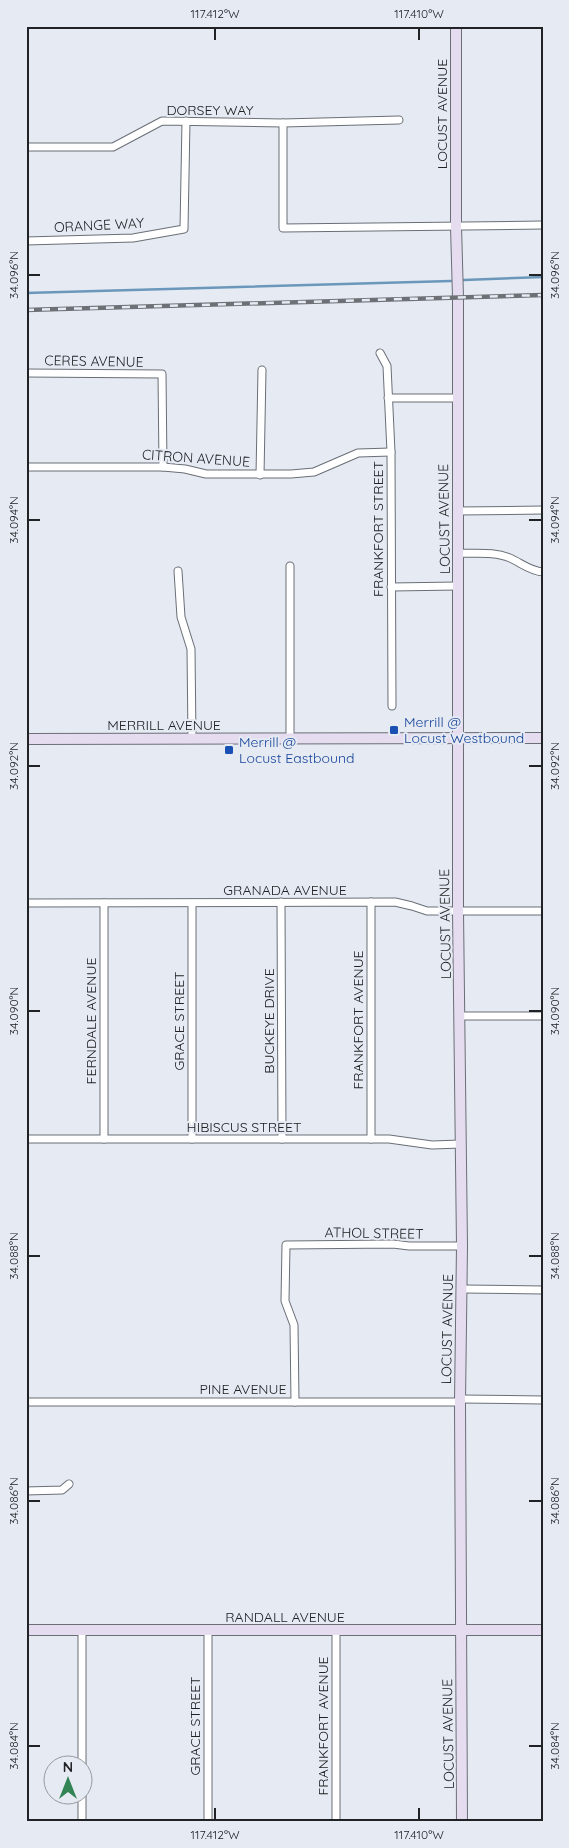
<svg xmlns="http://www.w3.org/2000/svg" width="569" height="1848" viewBox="0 0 569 1848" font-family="Quicksand,sans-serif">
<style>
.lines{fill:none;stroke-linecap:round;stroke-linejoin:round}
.stream{stroke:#6b98ba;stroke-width:2.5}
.street-casing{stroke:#6a6f76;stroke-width:9}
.secondary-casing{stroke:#6a6f76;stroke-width:12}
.street{stroke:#fff;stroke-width:7}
.secondary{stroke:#e5dcf0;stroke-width:10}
.rail-casing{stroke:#6d7176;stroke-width:4.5}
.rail{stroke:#e5eaf3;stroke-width:2.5;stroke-dasharray:8;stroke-linecap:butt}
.ticks{fill:none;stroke:#202225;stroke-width:2}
.transit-dot{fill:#1a4fb4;stroke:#e5eaf3;stroke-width:2}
.labels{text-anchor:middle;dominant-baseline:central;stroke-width:4;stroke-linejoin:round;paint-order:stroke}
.street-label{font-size:14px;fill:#202225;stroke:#e5eaf3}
.transit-label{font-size:14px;fill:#164399;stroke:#e5eaf3;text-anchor:start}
.neatline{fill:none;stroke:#202225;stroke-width:2}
.ticks-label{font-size:12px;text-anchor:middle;fill:#202225}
</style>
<rect width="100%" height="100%" fill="#e5eaf3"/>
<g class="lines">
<g class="stream">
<path d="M464,280l79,-3"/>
<path d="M26,293l425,-12"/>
</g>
<defs>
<g id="street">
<path d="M283,123v105l260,-3"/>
<path d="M26,147h87l49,-26 121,2 116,-3"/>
<path d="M26,241l107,-3 51,-9 2,-108"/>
<path d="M380,353l7,13 4,86 1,254"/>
<path d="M26,373l136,1 1,93"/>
<path d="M388,398h69"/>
<path d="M26,467h137l22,2 21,5h85l23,-2 44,-19 33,-1"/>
<path d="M260,475l2,-105"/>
<path d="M457,511l86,-1"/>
<path d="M458,553c17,1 36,-2 52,5 11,5 20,13 33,14"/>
<path d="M290,566v172"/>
<path d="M178,571l3,46 10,32 1,90"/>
<path d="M391,587l67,-1"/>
<path d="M281,902l1,237"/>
<path d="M26,903l369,-1 17,4 15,5h116"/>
<path d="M460,1016h83"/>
<path d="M26,1139h363l43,6 29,-1"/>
<path d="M104,1139v-236"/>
<path d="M192,1139v-236"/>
<path d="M371,1139v-237"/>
<path d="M462,1289l81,1"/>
<path d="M460,1399l83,1"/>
<path d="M26,1402h434"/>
<path d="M295,1402l-1,-77 -9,-24 1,-56 107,-1 16,2h53"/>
<path d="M26,1491l36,-1 7,-6"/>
<path d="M208,1631v191"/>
<path d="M82,1766v-136"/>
<path d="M82,1822v-26"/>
<path d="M336,1822v-191"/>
</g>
<g id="secondary">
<path d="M456,26v200l2,71v615l4,334 -2,156 2,420"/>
<path d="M26,739l517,-1"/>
<path d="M26,1630h517"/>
</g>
</defs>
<use href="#street" class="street-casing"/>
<use href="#secondary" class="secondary-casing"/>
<use href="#street" class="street"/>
<use href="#secondary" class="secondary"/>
<defs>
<path id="rail" d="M26,310l517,-15"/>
</defs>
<use href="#rail" class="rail-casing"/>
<use href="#rail" class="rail"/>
</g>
<path class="ticks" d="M215,28v12M419,28v12M28,275h12M529,275h13M28,520h12M529,520h13M28,766h12M529,766h13M28,1011h12M529,1011h13M28,1256h12M529,1256h13M28,1501h12M529,1501h13M28,1746h12M529,1746h13M215,1808v12M419,1808v12"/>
<g class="transit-dot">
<rect x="389" y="725" width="10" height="10" rx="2.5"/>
<rect x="224" y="745" width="10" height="10" rx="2.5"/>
</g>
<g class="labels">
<g class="street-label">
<text x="210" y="110">DORSEY WAY</text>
<text transform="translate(442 114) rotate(-90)">LOCUST AVENUE</text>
<text transform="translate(99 225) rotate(-3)">ORANGE WAY</text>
<text transform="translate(94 361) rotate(1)">CERES AVENUE</text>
<text transform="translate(196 458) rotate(4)">CITRON AVENUE</text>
<text transform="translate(444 519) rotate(-91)">LOCUST AVENUE</text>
<text transform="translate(378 529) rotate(-90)">FRANKFORT STREET</text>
<text x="164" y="725">MERRILL AVENUE</text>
<text x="285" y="890">GRANADA AVENUE</text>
<text transform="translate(445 924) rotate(-91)">LOCUST AVENUE</text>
<text transform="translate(358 1020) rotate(-90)">FRANKFORT AVENUE</text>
<text transform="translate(91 1021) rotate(-90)">FERNDALE AVENUE</text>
<text transform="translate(179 1021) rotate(-90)">GRACE STREET</text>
<text transform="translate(269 1021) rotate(-90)">BUCKEYE DRIVE</text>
<text x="244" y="1127">HIBISCUS STREET</text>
<text transform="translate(374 1233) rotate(1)">ATHOL STREET</text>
<text transform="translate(447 1329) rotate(-89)">LOCUST AVENUE</text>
<text x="243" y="1389">PINE AVENUE</text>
<text x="285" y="1617">RANDALL AVENUE</text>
<text transform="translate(195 1726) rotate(-90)">GRACE STREET</text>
<text transform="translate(323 1726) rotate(-90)">FRANKFORT AVENUE</text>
<text transform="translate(448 1734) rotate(-91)">LOCUST AVENUE</text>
</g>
<g class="transit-label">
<text x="404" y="722">Merrill @<tspan x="404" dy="16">Locust Westbound</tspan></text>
<text x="239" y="742">Merrill @<tspan x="239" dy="16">Locust Eastbound</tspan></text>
</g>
</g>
<rect width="569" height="1848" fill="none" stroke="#e5eaf3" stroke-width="55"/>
<g transform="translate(68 1780)"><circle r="24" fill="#e5eaf3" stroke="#969aa1"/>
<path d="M0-4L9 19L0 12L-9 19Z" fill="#338455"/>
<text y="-8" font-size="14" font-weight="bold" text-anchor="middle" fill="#202225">N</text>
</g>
<rect x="28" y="28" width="514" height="1792" class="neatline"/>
<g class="ticks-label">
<text x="215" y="18">117.412°W</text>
<text x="419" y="18">117.410°W</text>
<text transform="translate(14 275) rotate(-90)" y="4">34.096°N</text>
<text transform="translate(555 275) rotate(-90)" y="4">34.096°N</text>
<text transform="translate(14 520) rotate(-90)" y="4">34.094°N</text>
<text transform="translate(555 520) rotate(-90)" y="4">34.094°N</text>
<text transform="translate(14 766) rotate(-90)" y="4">34.092°N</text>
<text transform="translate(555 766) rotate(-90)" y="4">34.092°N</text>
<text transform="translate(14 1011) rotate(-90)" y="4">34.090°N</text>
<text transform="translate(555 1011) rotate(-90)" y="4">34.090°N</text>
<text transform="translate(14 1256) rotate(-90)" y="4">34.088°N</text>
<text transform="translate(555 1256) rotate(-90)" y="4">34.088°N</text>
<text transform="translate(14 1501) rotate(-90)" y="4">34.086°N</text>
<text transform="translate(555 1501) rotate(-90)" y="4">34.086°N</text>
<text transform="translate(14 1746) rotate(-90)" y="4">34.084°N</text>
<text transform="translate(555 1746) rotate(-90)" y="4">34.084°N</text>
<text x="215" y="1839">117.412°W</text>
<text x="419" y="1839">117.410°W</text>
</g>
</svg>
